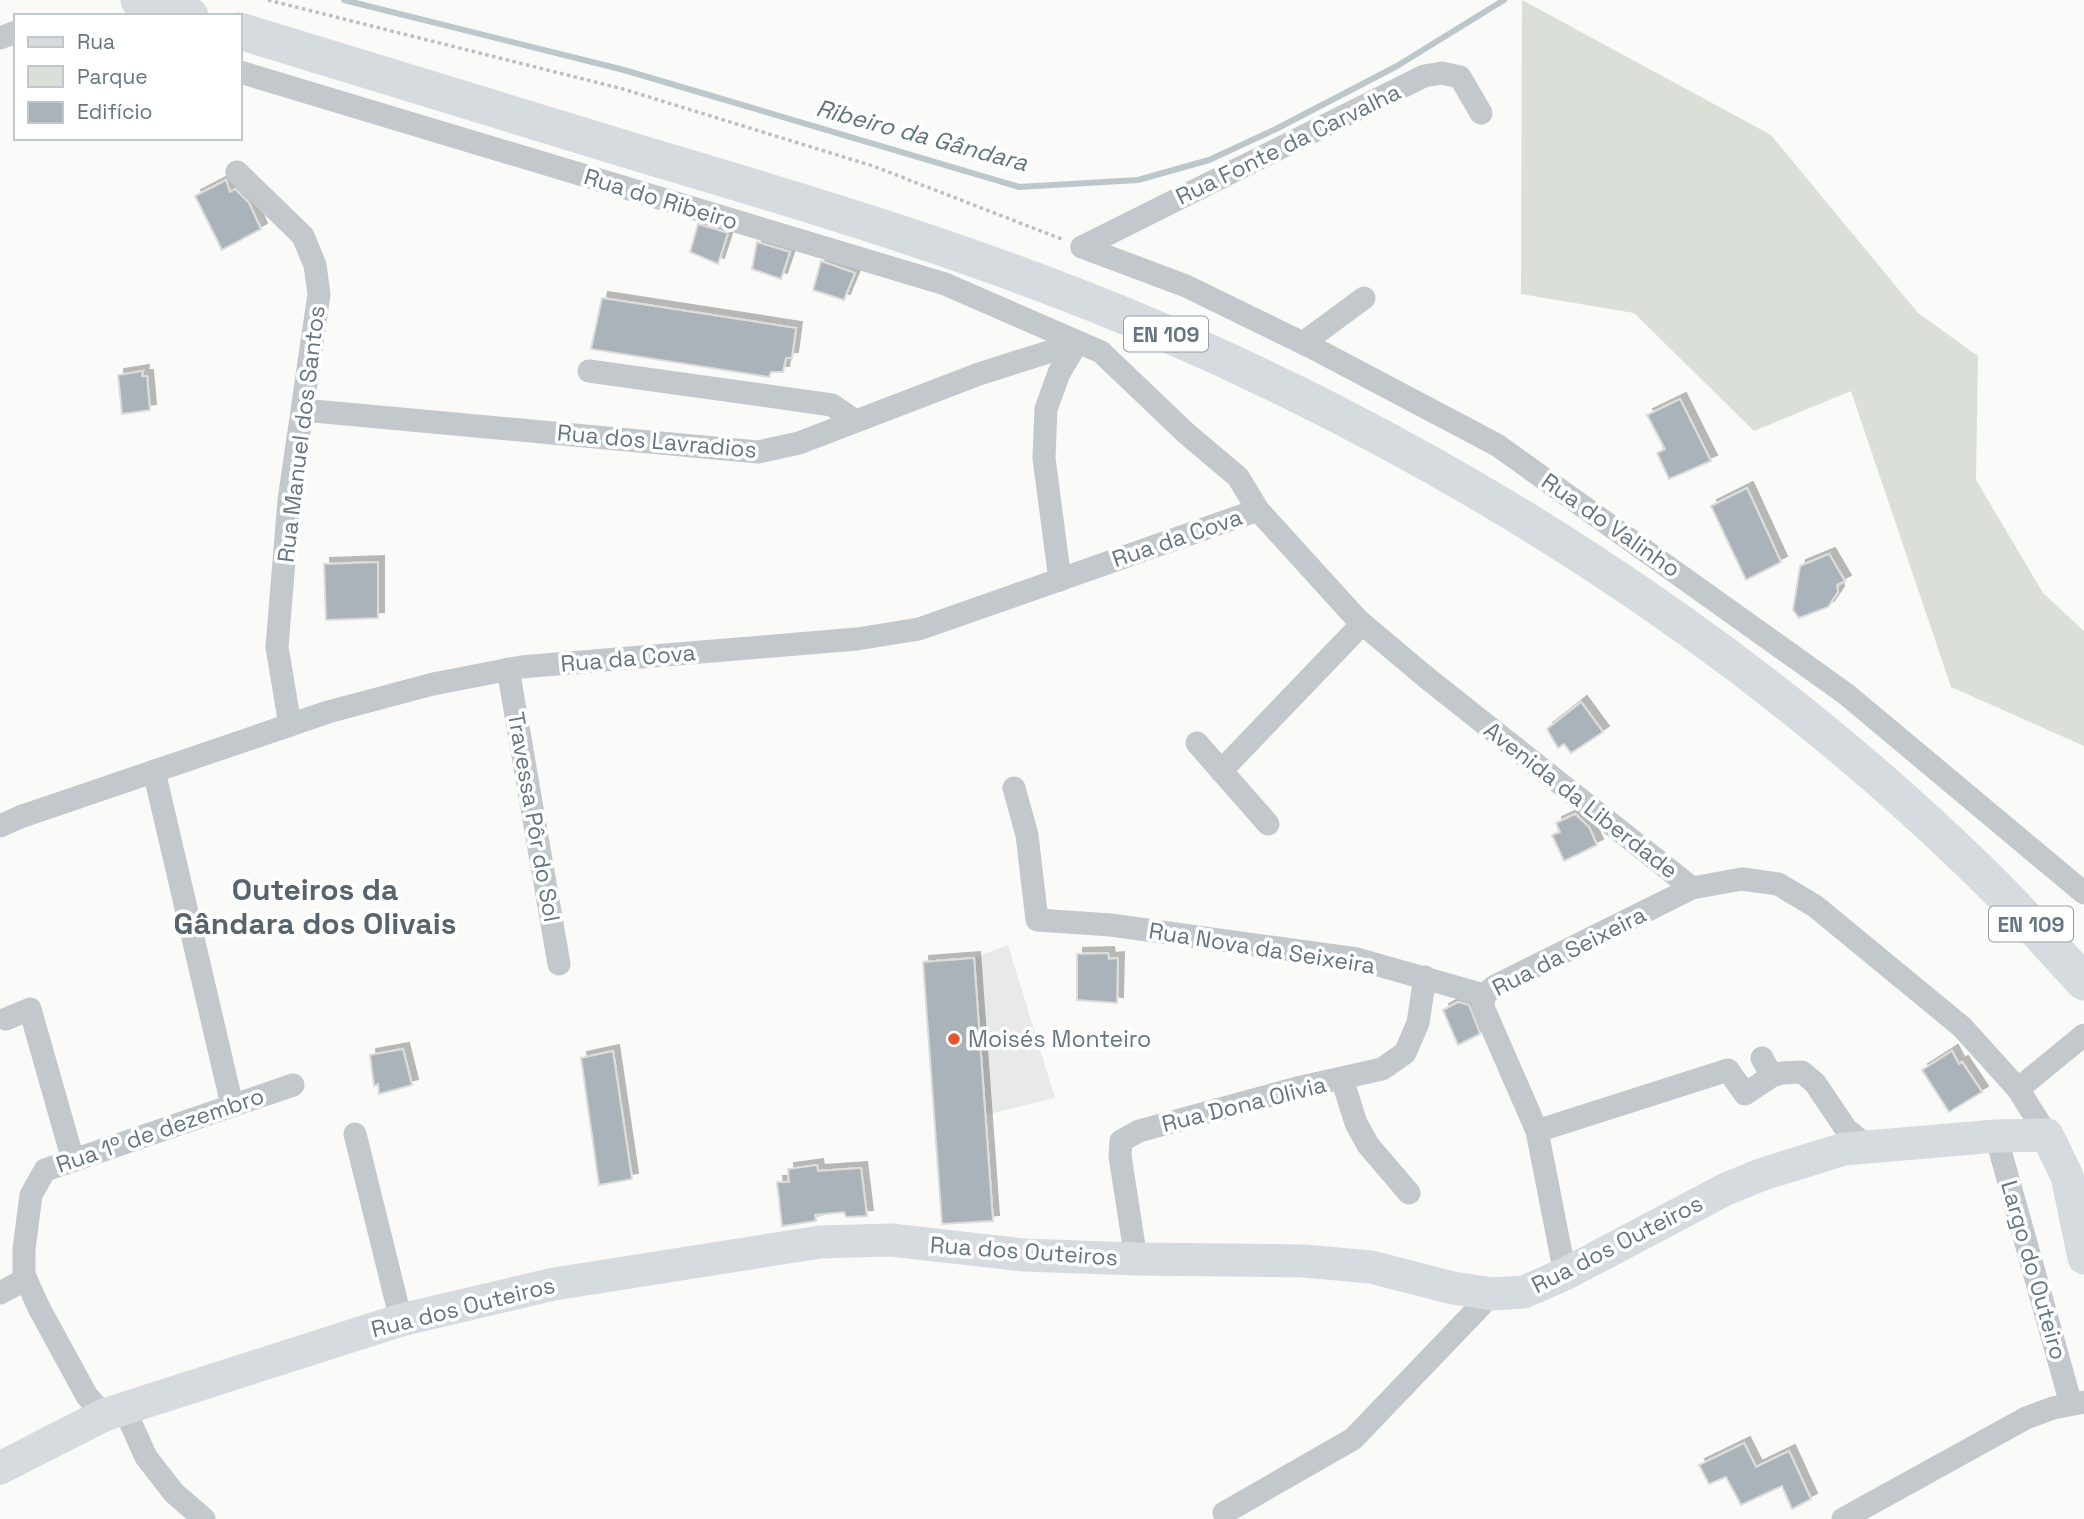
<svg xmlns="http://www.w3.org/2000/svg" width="2084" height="1519" viewBox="0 0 2084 1519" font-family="'Space Grotesk',sans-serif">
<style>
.built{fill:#e8e9e9}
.green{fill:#dadfd7}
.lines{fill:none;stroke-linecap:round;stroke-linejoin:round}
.stream{stroke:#bbc7cb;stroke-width:6}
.building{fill:#aab3b9;stroke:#dcdcda;stroke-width:2;filter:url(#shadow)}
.path{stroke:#bbbfc2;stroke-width:3.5;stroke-dasharray:3.5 3.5;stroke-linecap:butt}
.street{stroke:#c3c8cc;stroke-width:23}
.secondary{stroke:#d6dbdf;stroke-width:33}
.primary{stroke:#d6dbdf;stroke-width:37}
.poi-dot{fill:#e4572e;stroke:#fff;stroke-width:2.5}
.labels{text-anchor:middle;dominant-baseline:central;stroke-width:7;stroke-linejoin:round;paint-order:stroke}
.shield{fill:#fff;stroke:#939fa8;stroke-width:2}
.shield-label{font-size:21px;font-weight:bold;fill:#657683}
.street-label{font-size:23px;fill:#657683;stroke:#fff}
.poi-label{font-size:23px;fill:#657683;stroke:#fff;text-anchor:start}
.water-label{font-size:24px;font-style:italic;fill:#60757c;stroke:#fff}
.district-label{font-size:30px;font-weight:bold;fill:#57646e;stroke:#fff}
</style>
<defs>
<filter id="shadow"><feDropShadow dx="6" dy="-6" stdDeviation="0" flood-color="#0004"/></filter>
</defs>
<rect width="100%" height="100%" fill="#fafaf8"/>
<path class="built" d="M1008,945l47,153 -70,17 -11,-157z"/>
<path class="green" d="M1522,0l249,135 147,178 60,43 -2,124 67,113 41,38v115l-133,-59 -100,-296 -97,40 -120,-118 -113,-19z"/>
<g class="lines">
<path class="stream" d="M344,0l280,70 395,117 119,-7 71,-20 67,-31 121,-63 107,-66"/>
</g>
<g class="building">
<path d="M226,180l4,12 5,-3 14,14 12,26 -39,21 -27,-54z"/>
<path d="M698,224l30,9 -10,31 -28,-12z"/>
<path d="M757,242l33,10 -9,27 -29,-10z"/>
<path d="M821,261l34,12 -11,27 -31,-10z"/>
<path d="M602,298l194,30 -4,30h-6l-3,14h-12l-2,5 -178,-28z"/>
<path d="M143,371l-1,5h5l3,34 -28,4 -4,-39z"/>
<path d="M1680,399l31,62 -42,18 -12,-26 8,-4 -18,-34z"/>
<path d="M1747,488l34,74 -35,18 -35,-74z"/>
<path d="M1829,554l16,27 -8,4 1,7 -10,15 -29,11 -6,-8 7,-44z"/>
<path d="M378,562v56l-52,2 -2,-56z"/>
<path d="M1581,702l22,30 -32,21 -7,-9 -6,4 -11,-19z"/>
<path d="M1575,814l14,13 8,18 -33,16 -12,-26 8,-3 -4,-9z"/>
<path d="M1108,953l1,6 9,-1 -1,45 -40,-3v-46z"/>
<path d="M974,958l19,263 -51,3 -19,-262z"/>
<path d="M1458,1002l11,3 11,29 -22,11 -15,-35z"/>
<path d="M403,1049l9,36 -33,9 -1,-10 -4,2 -4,-31z"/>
<path d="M613,1051l19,128 -33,6 -18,-127z"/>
<path d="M1952,1051l7,13 3,-2 20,30 -33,20 -27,-42z"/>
<path d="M817,1165l1,6 43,-3 6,48 -21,1 -2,-5 -29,3 1,6 -34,5 -5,-44h12l-1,-13z"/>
<path d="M1744,1443l12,24 33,-16 22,48 -19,10 -10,-23 -41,19 -15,-28 -17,7 -10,-19z"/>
</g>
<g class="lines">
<path class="path" d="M268,0l355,89 250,77 191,74"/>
<g class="street">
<path d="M0,38l16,-6"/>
<path d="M240,72l705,212 156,68 86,82 51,43 20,33 100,110 69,58 265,210"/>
<path d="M237,172l66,64 12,29 4,29 -30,206 -12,147 13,78"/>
<path d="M1082,247l104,39 133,65 178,94 349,249 238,199"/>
<path d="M1082,247l342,-171 18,-3 18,4 21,36"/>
<path d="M1303,343l61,-45"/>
<path d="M589,371l243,34 23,16"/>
<path d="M303,410l455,42 41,-9 180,-69 98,-31"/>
<path d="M1060,580l-16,-122 2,-49 13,-36 18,-30"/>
<path d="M508,669l51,295"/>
<path d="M1197,743l71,81"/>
<path d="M154,771l78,334"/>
<path d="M1221,771l141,-147"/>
<path d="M1014,788l13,47 10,85 74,5 246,34 127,36"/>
<path d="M0,826l20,-9 308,-105 105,-28 88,-17 336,-28 62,-10 339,-119"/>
<path d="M1484,995l11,-9 197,-98 50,-9 36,5 37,22 147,121 56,62 29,46"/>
<path d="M1484,995l-1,12 54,124 28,143"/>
<path d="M6,1019l24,-10 43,151"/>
<path d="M1762,1058l10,18 10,-3 20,-1 13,11 31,46 21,17"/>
<path d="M1342,1079l14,44 12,22 41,48"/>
<path d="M2018,1089l66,-54"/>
<path d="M1537,1131l191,-61 17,24 27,-18"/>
<path d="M355,1134l46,186"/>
<path d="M1996,1136l75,268"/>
<path d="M1136,1259l-16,-103 1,-15 18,-10 158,-43 85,-19 23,-16 13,-30 7,-46"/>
<path d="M0,1293l26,-14"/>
<path d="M124,1408l22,49 28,36 30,26"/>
<path d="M104,1415l-17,-19 -48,-88 -15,-33v-26l7,-54 14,-25 248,-85"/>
<path d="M1224,1513l129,-74 139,-145"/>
<path d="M1843,1519l183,-101 27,-10 31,-6"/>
</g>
<path class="secondary" d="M0,1468l104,-53 297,-95 153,-36 266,-42 71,-2 133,15 112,4 168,2 67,6 82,21 39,6 32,-2 41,-18 161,-85 37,-15 81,-25 152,-13 51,-1 20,41 17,82"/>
<g class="primary">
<path d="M139,0l51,16"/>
<path d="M240,31c135,42 270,83 405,124 173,51 345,103 511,174 300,129 584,310 819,538 38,36 73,76 109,115"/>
</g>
</g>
<circle class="poi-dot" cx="954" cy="1039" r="7"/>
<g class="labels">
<g class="shield">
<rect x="1124" y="316.5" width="84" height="35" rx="5"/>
<rect x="1989" y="906.5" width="84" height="35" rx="5"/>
</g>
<g class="shield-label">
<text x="1166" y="334">EN 109</text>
<text x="2031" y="924">EN 109</text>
</g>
<g class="street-label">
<text transform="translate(1288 144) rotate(-26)">Rua Fonte da Carvalha</text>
<text transform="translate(661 199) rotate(17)">Rua do Ribeiro</text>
<text transform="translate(301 434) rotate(-83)">Rua Manuel dos Santos</text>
<text transform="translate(657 441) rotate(5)">Rua dos Lavradios</text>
<text transform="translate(1611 525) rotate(35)">Rua do Valinho</text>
<text transform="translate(1177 538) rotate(-19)">Rua da Cova</text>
<text transform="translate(628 658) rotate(-5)">Rua da Cova</text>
<text transform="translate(1581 800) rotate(38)">Avenida da Liberdade</text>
<text transform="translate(534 817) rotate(80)">Travessa Pôr do Sol</text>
<text transform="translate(1262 948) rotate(9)">Rua Nova da Seixeira</text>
<text transform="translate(1569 951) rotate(-27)">Rua da Seixeira</text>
<text transform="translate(1244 1104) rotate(-14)">Rua Dona Olivia</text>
<text transform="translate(160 1130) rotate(-19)">Rua 1º de dezembro</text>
<text transform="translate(1617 1244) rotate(-27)">Rua dos Outeiros</text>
<text transform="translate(1024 1251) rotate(4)">Rua dos Outeiros</text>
<text transform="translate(2034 1270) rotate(74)">Largo do Outeiro</text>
<text transform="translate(463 1307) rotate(-14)">Rua dos Outeiros</text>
</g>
<g class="poi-label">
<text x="968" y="1039">Moisés Monteiro</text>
</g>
<g class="water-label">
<text transform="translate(922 135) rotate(15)">Ribeiro da Gândara</text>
</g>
<g class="district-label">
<text x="315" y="889">Outeiros da<tspan x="315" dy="34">Gândara dos Olivais</tspan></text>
</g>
</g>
<rect x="14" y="14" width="228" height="126" fill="#ffffff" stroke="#c1c8cd" stroke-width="2"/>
<rect x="28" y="37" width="35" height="10" fill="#d6dbdf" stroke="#c1c8cd" stroke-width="2"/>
<text x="77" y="49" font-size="21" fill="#657683">Rua</text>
<rect x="28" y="66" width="35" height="21" fill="#dadfd7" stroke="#c1c8cd" stroke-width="2"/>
<text x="77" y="84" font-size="21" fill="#657683">Parque</text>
<rect x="28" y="102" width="35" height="21" fill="#aab3b9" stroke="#c1c8cd" stroke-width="2"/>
<text x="77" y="119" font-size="21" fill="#657683">Edifício</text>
</svg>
